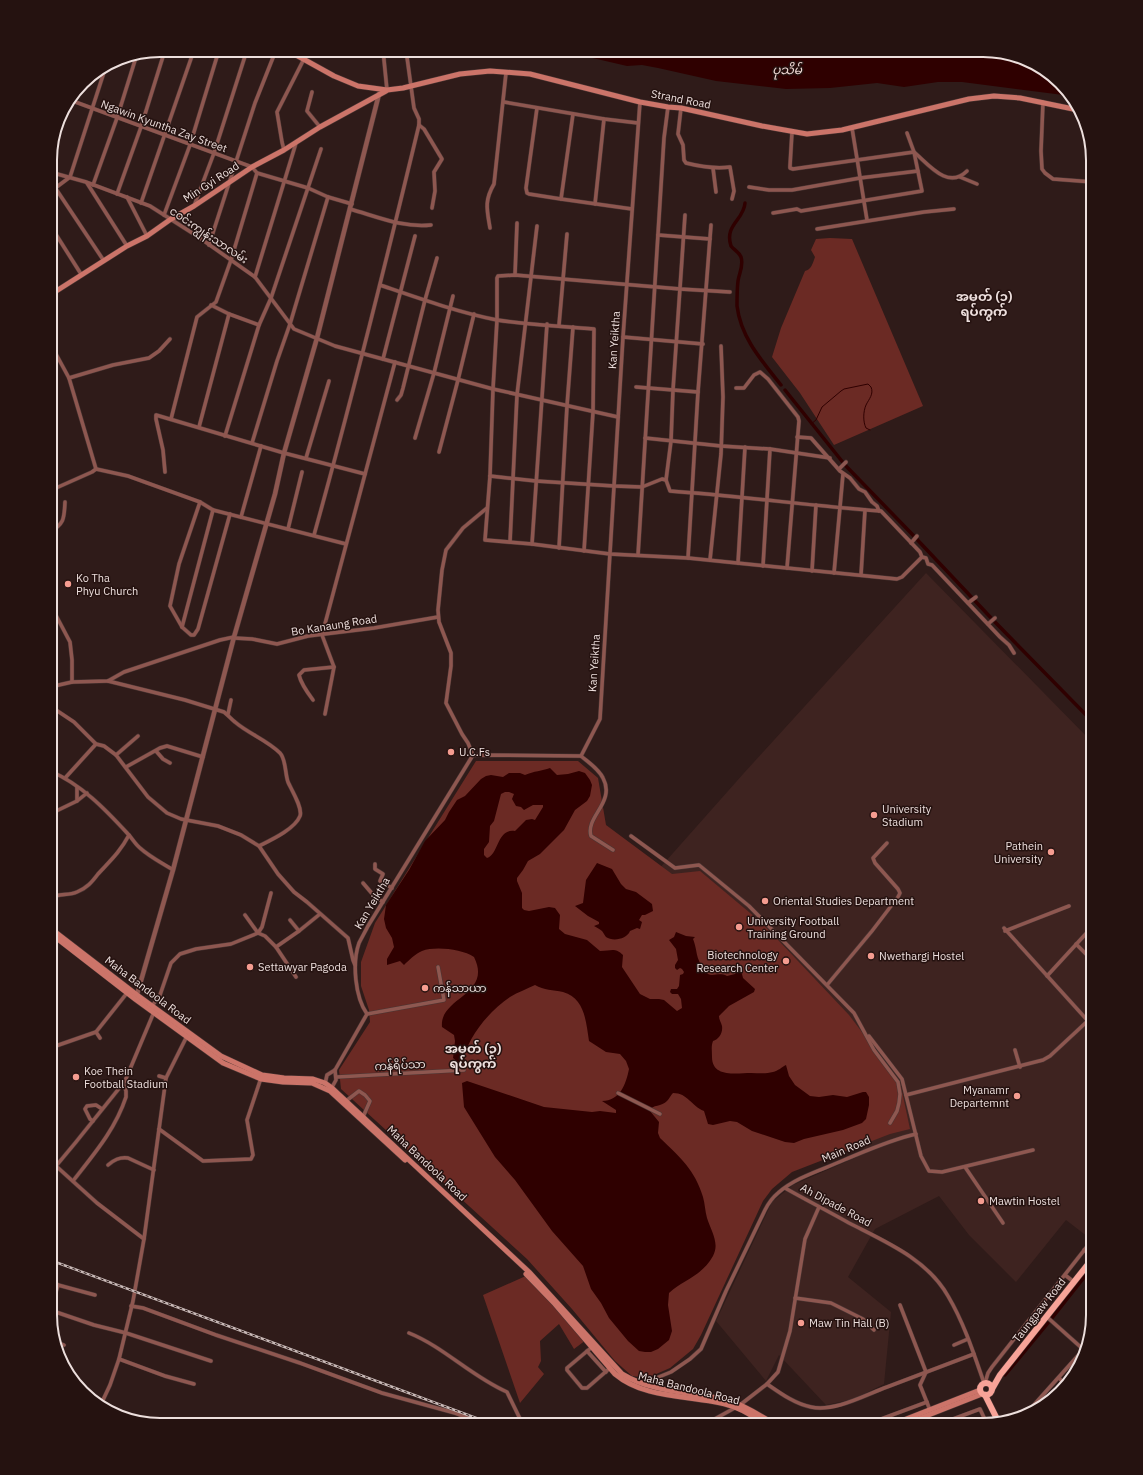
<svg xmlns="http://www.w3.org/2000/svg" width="1143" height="1475" viewBox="0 0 1143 1475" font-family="'IBM Plex Sans','Noto Sans Myanmar',sans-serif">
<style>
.built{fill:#3e2320}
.green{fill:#6b2a24}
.water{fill:#2f0000;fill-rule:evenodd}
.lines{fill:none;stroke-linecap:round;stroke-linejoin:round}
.stream{stroke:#2f0000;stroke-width:1}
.canal{stroke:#2f0000;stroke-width:3.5}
.minor-casing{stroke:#4a3634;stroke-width:4.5}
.tertiary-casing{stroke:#4a3634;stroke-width:5.5}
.secondary-casing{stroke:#4a3634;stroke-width:6}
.trunk-casing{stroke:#4a3634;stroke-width:7}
.minor{stroke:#8e5750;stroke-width:3.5}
.tertiary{stroke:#8e5750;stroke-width:4.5}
.secondary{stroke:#cc7469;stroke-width:5}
.trunk{stroke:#f8a398;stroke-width:6}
.rail-casing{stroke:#c8b9b7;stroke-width:2.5}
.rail{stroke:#251210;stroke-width:1;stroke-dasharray:3;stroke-linecap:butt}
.poi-dot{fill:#f59c90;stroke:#251210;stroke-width:1.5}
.labels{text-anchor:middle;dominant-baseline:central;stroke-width:3;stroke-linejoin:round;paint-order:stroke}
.street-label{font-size:11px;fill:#eddfdd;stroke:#251210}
.poi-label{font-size:11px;fill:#eddfdd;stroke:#251210;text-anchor:start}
.water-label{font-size:12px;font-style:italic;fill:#f2dad6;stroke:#251210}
.quarter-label{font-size:13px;font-weight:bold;fill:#eddfdd;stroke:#251210}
.rim{fill:none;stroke:#eddfdd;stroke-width:2}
</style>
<rect width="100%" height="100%" fill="#2f1b19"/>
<path class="built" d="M926,573l167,170v488l-5,6 -22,-17 -50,62 -47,-47 -30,-39 -64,33 -27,48 43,35 -7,72 -30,15 -28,6 -47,-50 -13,26 -50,-60 56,-119 21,-17 64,-28 19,-25 -218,-262 86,-97z"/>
<g class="green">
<path d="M830,238l22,1 71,167 -89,39 -34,-52 -28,-36 9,-29 24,-57c6,-1 8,-8 10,-14l-4,-7 5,-11z"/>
<path d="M476,761h102l20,17 8,47 66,49 28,-3 62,52 87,92 51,67 10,47 -20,5 -98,38 -20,17 -9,12 -62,134 -8,14 -23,19 -23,10 -15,-2 -17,-15 -43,-52 -45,-50 -186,-170 -2,-19 31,-48 -1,-12 -8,-24v-24l14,-39z"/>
<path d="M528,1275l58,65 -12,9 -15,-25 -19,17 1,20 -3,6 6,7 -24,29 -37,-108z"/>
</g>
<g class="water">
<path d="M558,50h432l48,15 33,31 -109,-14h-24l-34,5 -27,-4 -47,5 -44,1 -70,-8 -58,-13 -16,-3 -15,1z"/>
<path d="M550,768l7,7 11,-1 11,-3 6,2 5,7 2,5 -2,11 -3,5 -12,9 -11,20 -24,24 -12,7 -5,9 -6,8v3l5,12v15l2,2 5,1 20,-4 6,1 5,7 -1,14 6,5 22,6 13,11c11,0 15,-4 23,4l-1,12 18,27 10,5h9l5,1 13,11 5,-3 -1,-9 -3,-5h-6l-2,-2 1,-3h6l2,-3 1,-11 3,-1 1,-2 -2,-3 -2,-1 -3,2 -2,-2v-3l3,-5 -2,-11 -7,-9 5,-3 2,-5 10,4 9,1 -2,2c5,13 2,18 11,30 1,1 2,3 4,5 5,3 11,-2 19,2l8,-2 3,-5 3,1 2,8 12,11 -1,3 -25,14 -10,10c0,4 2,6 3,10 1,7 -3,13 -9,15 -2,5 -1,10 -1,16 0,21 25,16 39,16 8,0 15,1 22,-1 5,-1 9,-5 13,-7l3,11 6,9 15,11 9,1 14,-2 14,2 16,-5h3l3,5v8l-3,14 -4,4 -19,7 -39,9 -10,4 -9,-1 -33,-11 -15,-9 -7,-1 -17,4 -5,-1 -4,-13c-13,-5 -16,-18 -31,-18 -2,2 -4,6 -6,8 -5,6 -15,3 -17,10l9,11 -1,11 2,5c20,19 35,32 43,59 2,7 2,14 4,21 4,13 13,25 6,38 -12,21 -29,23 -44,37l-1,12 4,26 -3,9 -11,9 -7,3h-6l-6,-1 -11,-10 -19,-23 -8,-15 -10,-14 -8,-23 -31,-35 -37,-51 -20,-23 -31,-50 -2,-24 5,-2 77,26 48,5 8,-1 16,2v-3l-14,-9c18,0 24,-17 27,-32l-3,-8 -6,-7 -14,-2 -17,-11c-3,-19 -4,-43 -26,-49 -10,-2 -19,-2 -28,-7 -8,4 -17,7 -25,12 -22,15 -43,41 -48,67h-2l-7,-6 2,-17 -1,-6 -12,-8c-3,-30 51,-32 32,-70 -12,-8 -39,-11 -52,-6 -7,3 -13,9 -18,14l-4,-4 -13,4v-6l7,-12 -2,-9 -6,-10 -2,-9 2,-14 23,-35 16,-29 20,-21 4,-8 8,-12 8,-4 16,-17 5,-3 5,-1 12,2 6,-4h11l5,2c9,-4 17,-4 25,-7zM505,792h4l5,2 -2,5 4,7 5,1 3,3 9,-5h10v2l-8,13 -3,-1 -6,1 -11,11c-18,-3 -16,23 -28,27l-3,-3v-6l5,-7 1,-16 4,-5 7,-27z"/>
<path d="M597,863l15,6 9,15 5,5 10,3 16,12 1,7 -8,4h-3l-3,5 3,2 -2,7 -3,-1 -7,3c-3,8 -17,11 -24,6 -1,-1 -3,-5 -4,-6 -2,-2 -5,-3 -8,-5l5,-2v-2l-11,-6 -13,-10 8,-3 3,-23z"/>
</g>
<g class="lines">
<path class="stream" d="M811,424l5,-4 6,-13 19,-16 3,-2 24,-5 3,3c3,7 -2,12 -5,18 -3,7 -3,17 0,23l4,2"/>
<g class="canal">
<path d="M745,203c-1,17 -21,22 -14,43 3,4 8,6 10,11 3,9 -2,16 -3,24 -1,8 -1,17 -1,25 4,32 25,55 44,79"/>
<path d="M785,390l60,75 65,67 84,89 99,101"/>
<path d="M1052,1318l41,-52"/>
<path d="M1005,1375l43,-52"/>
</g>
<defs>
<g id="minor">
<path d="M383,50l4,40"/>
<path d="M406,50l8,58 5,11v6l5,4 18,30 -8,13 1,19 -3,17"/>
<path d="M312,92l-5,19 13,16"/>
<path d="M70,100l182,67 5,6 51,15 20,9 24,7"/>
<path d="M504,102l100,17 34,4"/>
<path d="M1043,102l-2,49 1,18 3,4 8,6 40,3"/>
<path d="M537,108l-11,80 1,5 2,1 32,5"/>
<path d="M681,108l-3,26 5,11 1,15 2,3c16,4 29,6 44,4l4,24 -2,8"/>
<path d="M573,114l-12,85 71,10"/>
<path d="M57,127l7,-19"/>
<path d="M852,128l15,92"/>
<path d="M792,132l-2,34v2l3,1 121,-17c15,13 34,38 53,19"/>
<path d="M284,150l-2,-8 -5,-30 27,-53"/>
<path d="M713,168l3,24"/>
<path d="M50,172l36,10 64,24 47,30 58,41 39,52 41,17 158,43 125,28"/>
<path d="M70,177l36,-111"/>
<path d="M960,177l17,7"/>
<path d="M87,183l40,63"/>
<path d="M93,185l24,-67 20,-64"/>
<path d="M749,187l20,3h23l68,-12 58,-7"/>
<path d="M56,189l48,72"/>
<path d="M50,192l20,-15"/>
<path d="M117,194l24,-67 24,-77"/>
<path d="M127,197l20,39"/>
<path d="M141,203l53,-153"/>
<path d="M595,204l9,-85"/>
<path d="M194,206l20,-53 33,-103"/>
<path d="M350,209c28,8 53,19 81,16"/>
<path d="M773,213l24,-4 4,2 121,-20 -8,-39 -7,-19"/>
<path d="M164,215l26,-70 29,-95"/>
<path d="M685,215l-12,175 -2,51 -5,39 4,11c71,5 141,15 211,20l39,41 2,5 4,1 2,6 4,1 68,72 9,8 5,8"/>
<path d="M50,225l31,49"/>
<path d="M490,228c-3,-18 -6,-27 4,-44l12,-111"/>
<path d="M817,229l107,-17 30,-3"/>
<path d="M658,235l52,4"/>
<path d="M209,245l46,-142 21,-53"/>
<path d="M515,275l2,-52"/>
<path d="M255,277l41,-134"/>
<path d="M380,285c38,13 77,27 117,35 32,5 65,6 97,9l-1,83 -9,139"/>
<path d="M730,292l-50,-3 -165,-14 -17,1 -1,2v42l-4,69 -3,87 -5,64 47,4 78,10 78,4 209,21 5,-2 20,-20"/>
<path d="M211,305l18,9 30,11"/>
<path d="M559,325l8,-91"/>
<path d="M623,337l80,7"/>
<path d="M50,343l19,35 27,91"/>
<path d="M383,359l32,-123"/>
<path d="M69,378l44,-13 36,-7 10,-7 11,-12"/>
<path d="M636,387l62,5"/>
<path d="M736,388h8l10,-13 6,-3 8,7 30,38 1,4 -12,147"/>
<path d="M397,400l4,-5 2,-7 22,-88 12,-42"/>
<path d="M171,419l26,-102 19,-15 15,-42 26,-87"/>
<path d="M199,427l30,-113"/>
<path d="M225,436l34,-111 12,-27 50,-149"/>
<path d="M797,437l14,1 29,33 10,7 9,11 6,3 7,10 5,4 2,5"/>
<path d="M415,438l19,-65 19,-77"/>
<path d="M645,438l76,8 49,3 -7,117"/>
<path d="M252,443l25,-82 13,-37 38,-127"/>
<path d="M770,449l60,9"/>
<path d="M439,452l19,-72 16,-66"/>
<path d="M306,458l23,-77"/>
<path d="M839,469l7,-7"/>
<path d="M165,472l-2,-22 -7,-31v-4l128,38 81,21"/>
<path d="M490,476l46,5 78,5 28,1 20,-8 4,1"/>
<path d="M50,499l6,-11 36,-16 4,-3 32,7 72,26 13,8 133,34"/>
<path d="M200,502l-21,62 -9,42 12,21 9,8h3l4,-6 32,-115"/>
<path d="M241,517l20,-71"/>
<path d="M288,529l14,-57"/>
<path d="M50,532c15,-9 14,-14 15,-30"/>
<path d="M314,535c38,-136 72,-273 105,-410"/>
<path d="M510,542l7,-147 20,-169"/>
<path d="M911,543l6,-7"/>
<path d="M532,544l15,-220"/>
<path d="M559,548l8,-142 6,-79"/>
<path d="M638,555l26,-417 4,-31"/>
<path d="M688,558l10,-166 13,-167"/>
<path d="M710,560l11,-106 2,-57 -2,-51"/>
<path d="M738,563l7,-116"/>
<path d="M812,571l4,-66"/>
<path d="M834,573l9,-99"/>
<path d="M861,575l4,-65"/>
<path d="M968,603l8,-6"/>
<path d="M50,604l20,38 2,18v22"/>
<path d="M988,624l7,-6"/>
<path d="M182,627l31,-117"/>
<path d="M234,638l18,1 25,5 31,-8 66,-8 64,-11"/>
<path d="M108,681l77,19 39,12c4,3 7,7 11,10 14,12 32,18 45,31 6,6 5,21 8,29 3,7 15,26 12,34 -5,13 -29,24 -41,30"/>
<path d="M50,687l22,-5 36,-1 16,-9 96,-32 14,-3"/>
<path d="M313,700c-6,-8 -12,-16 -14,-25l5,-5 30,-3"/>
<path d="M50,706l24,16 22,22 8,2 12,9 32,42 19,16 14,6 37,7 23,9 18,11 19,28 16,18 13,10 41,36 5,22 2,5"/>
<path d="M228,714l3,-14"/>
<path d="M325,714l9,-47 -12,-32 73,-273"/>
<path d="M156,751l7,8 7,4"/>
<path d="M116,755l22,-19"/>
<path d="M473,755l-5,-12 -6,-9 -16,-31 5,-37v-13l-12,-31 -1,-12 4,-40 4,-20 17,-22 24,-20"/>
<path d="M581,756c7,6 18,13 22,22 13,24 -18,39 -12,58l22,14"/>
<path d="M126,767l34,-19 7,-2 36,11"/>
<path d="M50,771c31,13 55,38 78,63 4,4 7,10 12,14 10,9 22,15 33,22"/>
<path d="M66,777l30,-33"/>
<path d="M77,801v-14"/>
<path d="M50,814l27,-13 10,-8"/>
<path d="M631,836l44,32 24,-3 50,41 105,107 20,37 24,32 2,12 -1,9 -2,8 -7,12"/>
<path d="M375,864v5l8,5 -3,7 12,7"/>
<path d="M363,883l12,14 8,5"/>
<path d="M50,898c9,-5 18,-2 27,-6 10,-4 15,-10 21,-18 13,-14 22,-22 31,-39"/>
<path d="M1093,899l-6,-6 6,-6"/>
<path d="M245,915l13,18 7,3 11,11 20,30"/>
<path d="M290,920l9,11 21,-17"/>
<path d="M1004,928l84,93"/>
<path d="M1005,931l64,-25"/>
<path d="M1076,944l17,17"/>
<path d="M276,947l23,-16"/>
<path d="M1047,976l46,-50"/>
<path d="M827,985l45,-54 26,-34 2,-4 -2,-4 -23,-26 -2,-5 14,-15"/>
<path d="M152,1006l8,-11 11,-32 9,-9 16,-5 35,-5 27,-11 4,-6 9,-34"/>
<path d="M367,1014l77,-14 -6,-33"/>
<path d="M869,1036l33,43 19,77 8,15 13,1 91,-22"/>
<path d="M100,1038l-4,-6 31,-39"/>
<path d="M50,1048l46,-16"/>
<path d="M1015,1050l5,17"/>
<path d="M335,1070l32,-56c-12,-17 -15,-51 -8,-71 3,-6 6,-11 9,-17l105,-171 108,1 19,-37 23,-382 17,-235"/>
<path d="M159,1076l7,2"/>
<path d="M337,1077l127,-7"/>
<path d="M325,1084l2,-9 8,-5"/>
<path d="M331,1089l5,-9 -1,-10"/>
<path d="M618,1093l42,21"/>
<path d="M906,1095l137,-35 7,-4 43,-40"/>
<path d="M346,1101l13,-10 6,4 5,6 -7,16"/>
<path d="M93,1121l-3,-2 -5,-10 2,-3 9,-1 6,4"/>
<path d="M159,1129l44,32 48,-2 2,-4 -6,-35 14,-42"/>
<path d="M108,1165c6,-5 11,-8 20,-7l26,12"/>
<path d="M56,1166l41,37 47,36"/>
<path d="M965,1167l38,56"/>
<path d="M50,1170l6,-4 20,-24 49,-61 29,-69"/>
<path d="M73,1181c21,-27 42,-51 53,-84v-6l-3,-8"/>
<path d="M785,1188c21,12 43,23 64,35 37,19 78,36 99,73 16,27 26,58 36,87"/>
<path d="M1084,1250l9,6"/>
<path d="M1065,1275l9,7"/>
<path d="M50,1280l8,5 37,10"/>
<path d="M795,1298l36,5 32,16 11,11"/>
<path d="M900,1305l26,67 -6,13 10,25"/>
<path d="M131,1306l12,2 73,27 84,28 82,30 73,20 32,12"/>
<path d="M50,1310l44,15 32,8 85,28"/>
<path d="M50,1312l8,-27"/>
<path d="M1047,1317l37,33"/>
<path d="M409,1333c35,14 63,44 98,59l16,33"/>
<path d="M59,1343l5,2"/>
<path d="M954,1345l14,-6"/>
<path d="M592,1347l-25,21v2l15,18h5l23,-20"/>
<path d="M587,1351l19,21"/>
<path d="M119,1359l46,17 29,8"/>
<path d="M1059,1378l6,6"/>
<path d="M644,1383l27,-11 19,-13 11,-10 25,-58 39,-81c3,-6 7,-12 13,-17 18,-16 44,-23 66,-33 24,-10 46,-20 72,-26"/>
<path d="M985,1383l3,-10 4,-6 101,-128"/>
<path d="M767,1384c13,9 28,20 44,23 24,5 54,-12 76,-20 29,-11 58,-22 87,-33"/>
<path d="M102,1407l1,-7 7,-15 9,-26 14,-58 11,-62 22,-161 21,-42"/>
<path d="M1036,1409l-3,-3 50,-56"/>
<path d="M704,1425l36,-20 27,-21 11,-12 12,-41 15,-92 14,-32"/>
<path d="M865,1425l62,-23"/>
<path d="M937,1425l43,-16 7,15"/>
</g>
<g id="tertiary">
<path d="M136,998l37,-128 61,-233 41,-143 9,-41 33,-115 62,-244"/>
<path d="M50,1159l6,7"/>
</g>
<g id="secondary">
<path d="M287,50l47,26 24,10 29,4 16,-2 57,-14 30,-3 40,3 110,28 28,5 13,1 81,18 45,8 35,-4 127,-31 25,-3 26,2 58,12"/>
<path d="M50,295l77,-49 20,-10 24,-17 23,-13 58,-39 32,-17 36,-23 66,-36"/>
<path d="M50,928l87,67 84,61 41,19 22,3 29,1 12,4 7,5 197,184 93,102c31,19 71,18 105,26 17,5 34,16 49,25"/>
<path d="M50,933l85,66 88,64 38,16 22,3 29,1 18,8 75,69"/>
<path d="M526,1274l29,30 60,70c32,27 80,20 117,32 13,4 24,13 36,19"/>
<path d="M891,1425l89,-35"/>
<path d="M903,1425l79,-31"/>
</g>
<g id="trunk">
<circle cx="986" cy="1389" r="6"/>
<path d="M992,1389l8,-14 93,-117"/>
<path d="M985,1395l13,26"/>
</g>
</defs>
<use href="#minor" class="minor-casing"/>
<use href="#tertiary" class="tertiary-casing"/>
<use href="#secondary" class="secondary-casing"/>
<use href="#trunk" class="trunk-casing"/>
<use href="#minor" class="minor"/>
<use href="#tertiary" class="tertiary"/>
<use href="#secondary" class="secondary"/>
<use href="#trunk" class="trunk"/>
<defs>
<path id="rail" d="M50,1260l445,165"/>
</defs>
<use href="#rail" class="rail-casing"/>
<use href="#rail" class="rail"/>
</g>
<g class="poi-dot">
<circle cx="68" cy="584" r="4"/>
<circle cx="451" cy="752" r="4"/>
<circle cx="874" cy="815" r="4"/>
<circle cx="1051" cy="852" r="4"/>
<circle cx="765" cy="901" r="4"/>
<circle cx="739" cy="927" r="4"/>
<circle cx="871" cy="956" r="4"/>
<circle cx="786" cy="961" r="4"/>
<circle cx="250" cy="967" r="4"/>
<circle cx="425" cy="988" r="4"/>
<circle cx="76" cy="1077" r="4"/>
<circle cx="1017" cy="1096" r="4"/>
<circle cx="981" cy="1201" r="4"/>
<circle cx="801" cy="1323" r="4"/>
</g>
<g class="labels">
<g class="street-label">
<text transform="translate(681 99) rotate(11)">Strand Road</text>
<text transform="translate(164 126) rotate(20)">Ngawin Kyuntha Zay Street</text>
<text transform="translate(211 182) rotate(-33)">Min Gyi Road</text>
<text transform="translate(209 235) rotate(34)">ငဝင်းကျွန်းသာလမ်း</text>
<text transform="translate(614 340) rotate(-86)">Kan Yeiktha</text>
<text transform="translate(334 625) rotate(-9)">Bo Kanaung Road</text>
<text transform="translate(594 663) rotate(-86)">Kan Yeiktha</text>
<text transform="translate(372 903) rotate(-59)">Kan Yeiktha</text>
<text transform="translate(148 990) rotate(37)">Maha Bandoola Road</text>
<text transform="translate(400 1065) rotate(-3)">ကန်ရိပ်သာ</text>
<text transform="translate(846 1149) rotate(-23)">Main Road</text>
<text transform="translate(427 1163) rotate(43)">Maha Bandoola Road</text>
<text transform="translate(836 1205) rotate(28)">Ah Dipade Road</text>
<text transform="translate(1039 1310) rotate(-52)">Taungpaw Road</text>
<text transform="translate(689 1388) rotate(14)">Maha Bandoola Road</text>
</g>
<g class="poi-label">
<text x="76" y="578">Ko Tha<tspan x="76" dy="13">Phyu Church</tspan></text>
<text x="459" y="752">U.C.Fs</text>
<text x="882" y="809">University<tspan x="882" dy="13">Stadium</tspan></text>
<text x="1043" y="846" text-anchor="end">Pathein<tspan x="1043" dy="13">University</tspan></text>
<text x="773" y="901">Oriental Studies Department</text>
<text x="747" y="921">University Football<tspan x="747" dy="13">Training Ground</tspan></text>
<text x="778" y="955" text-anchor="end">Biotechnology<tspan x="778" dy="13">Research Center</tspan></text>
<text x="879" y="956">Nwethargi Hostel</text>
<text x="258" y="967">Settawyar Pagoda</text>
<text x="433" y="988">ကန်သာယာ</text>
<text x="84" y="1071">Koe Thein<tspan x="84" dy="13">Football Stadium</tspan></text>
<text x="1009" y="1090" text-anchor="end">Myanamr<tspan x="1009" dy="13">Departemnt</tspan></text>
<text x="989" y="1201">Mawtin Hostel</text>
<text x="809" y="1323">Maw Tin Hall (B)</text>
</g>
<g class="water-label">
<text x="787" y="69">ပုသိမ်</text>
</g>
<g class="quarter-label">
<text x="984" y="296">အမှတ် (၁)<tspan x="984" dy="15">ရပ်ကွက်</tspan></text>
<text x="473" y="1048">အမှတ် (၃)<tspan x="473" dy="15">ရပ်ကွက်</tspan></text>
</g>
</g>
<path d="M0 0H1143V1475H0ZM160 57H983A103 103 0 0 1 1086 160V1315A103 103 0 0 1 983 1418H160A103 103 0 0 1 57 1315V160A103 103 0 0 1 160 57Z" fill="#251210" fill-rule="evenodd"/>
<path class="rim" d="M160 57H983A103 103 0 0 1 1086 160V1315A103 103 0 0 1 983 1418H160A103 103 0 0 1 57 1315V160A103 103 0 0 1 160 57Z"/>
</svg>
